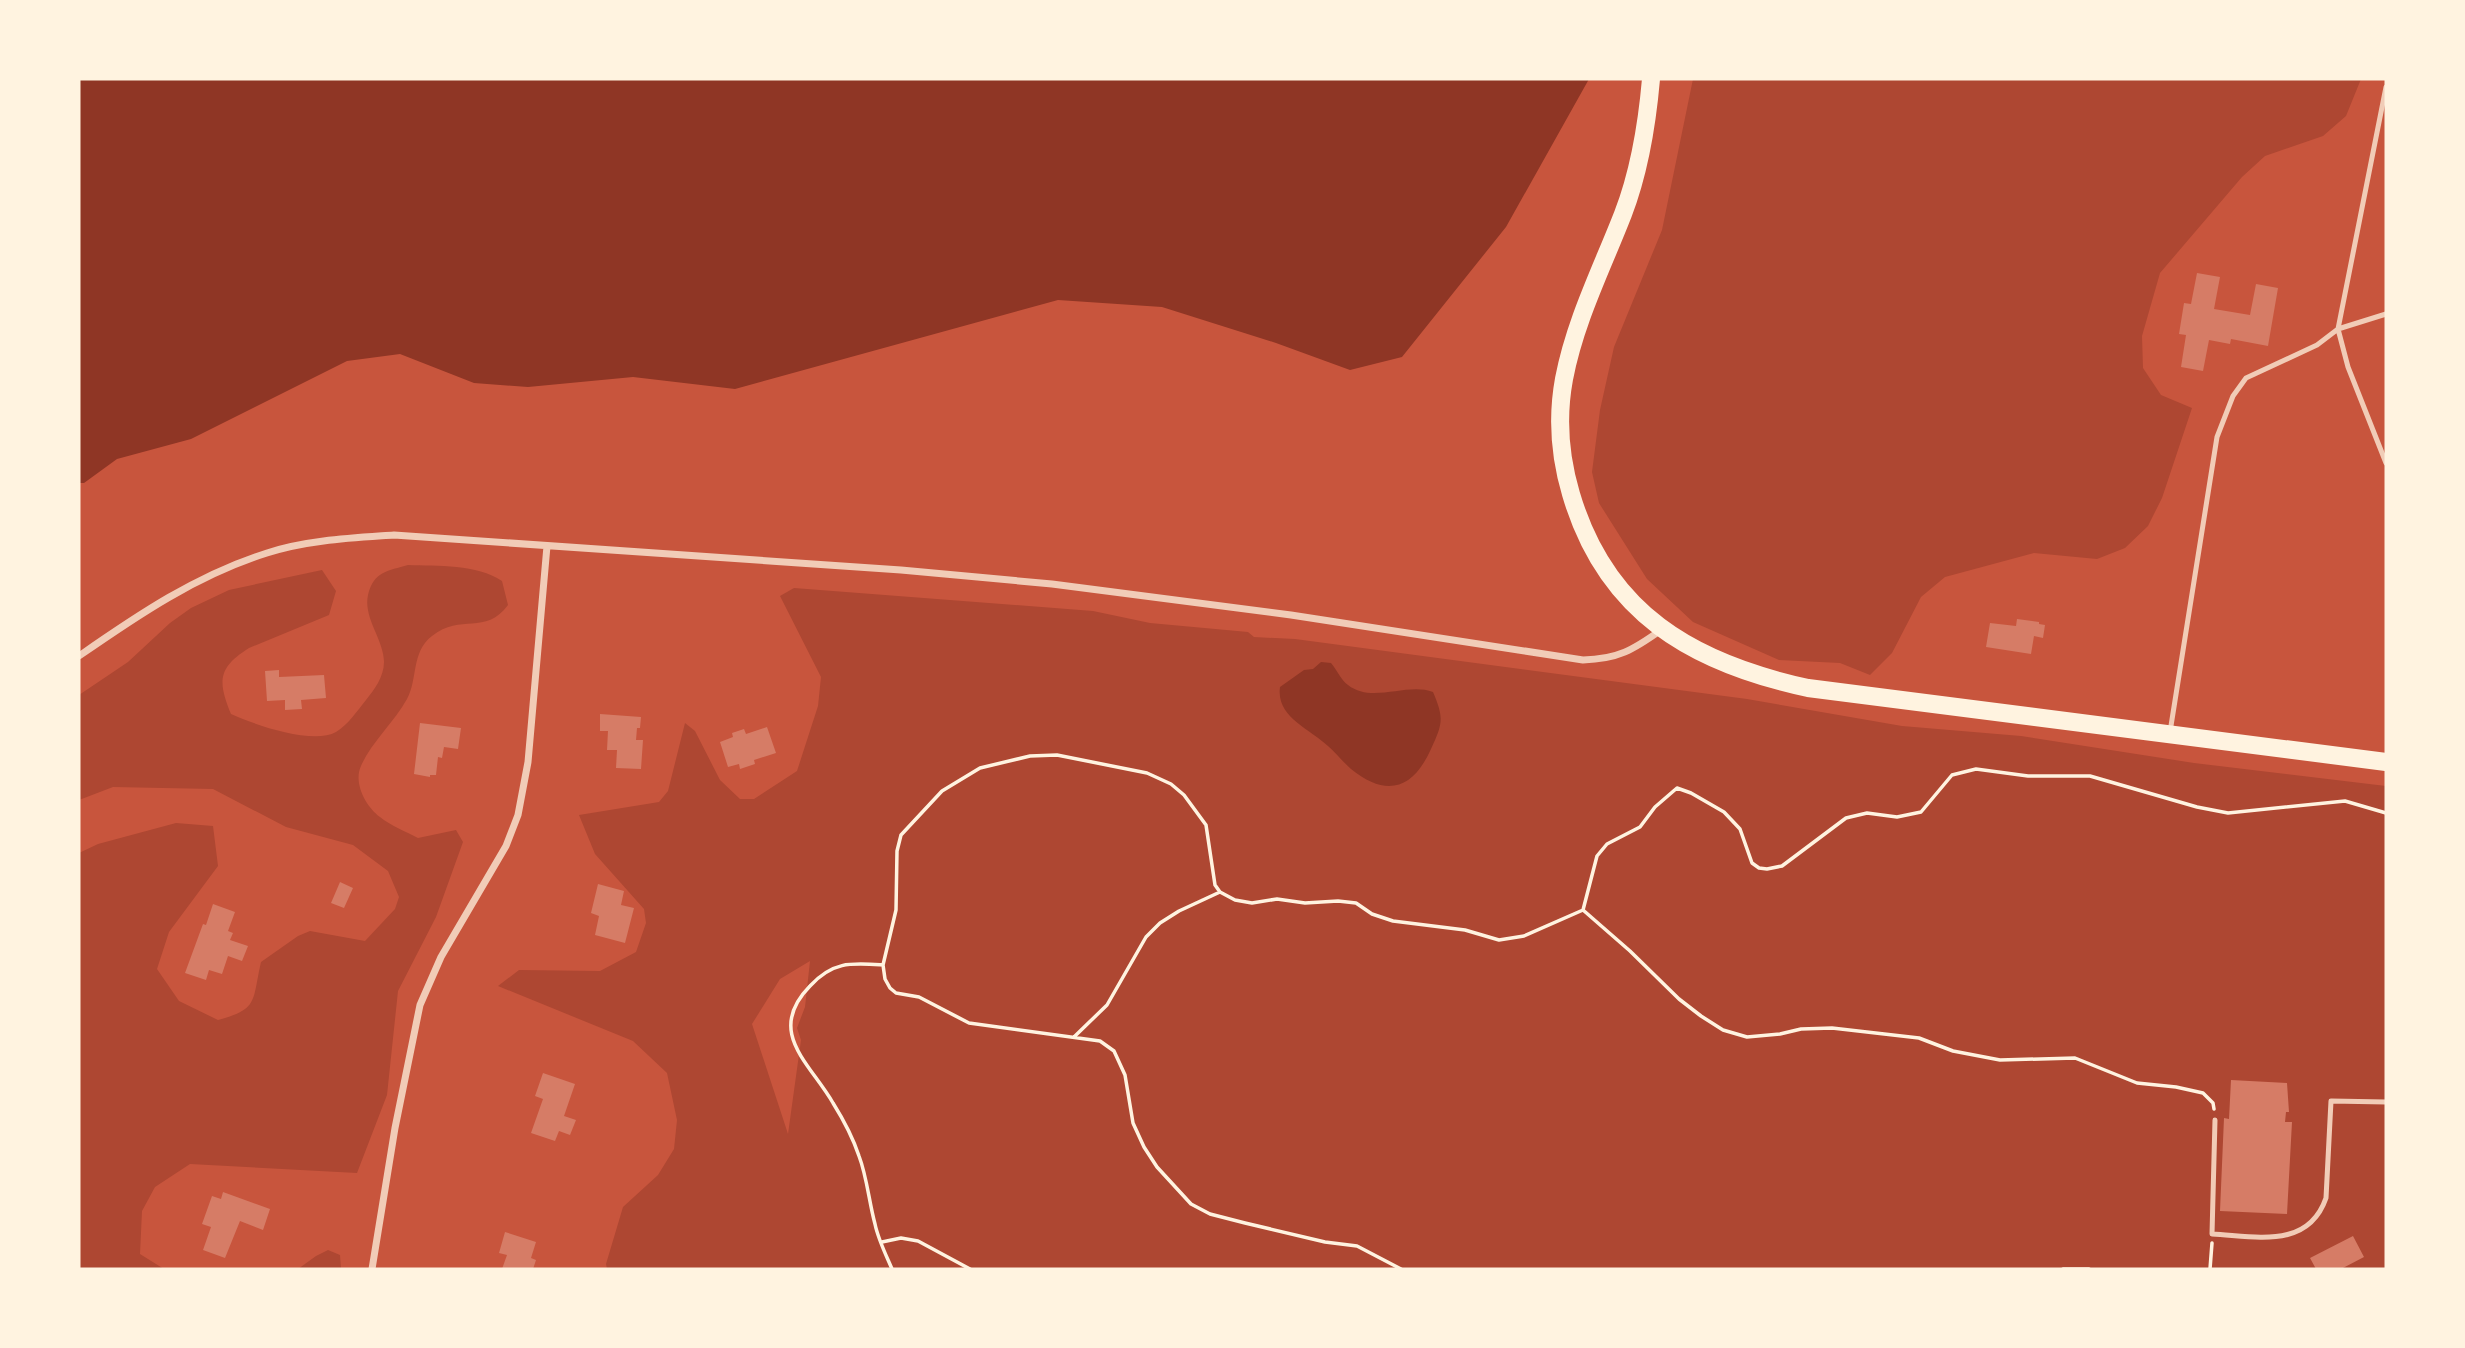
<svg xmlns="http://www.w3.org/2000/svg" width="2465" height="1348" viewBox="0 0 2465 1348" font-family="'DM Sans',sans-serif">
<rect width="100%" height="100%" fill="#c8553d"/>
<path fill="#ae4732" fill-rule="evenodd" d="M1693,79h668l-15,37 -23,20 -58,20 -23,21 -82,96 -18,63 1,32 18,27 31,13 -30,90 -14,28 -23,22 -28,11 -63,-6 -89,24 -24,20 -29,56 -22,22 -30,-12 -61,-3 -86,-38 -46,-43 -48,-76 -7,-31 8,-62 14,-63 48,-117z
M408,565c29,1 69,-1 94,16l6,24c-23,31 -47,8 -76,31 -21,16 -14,43 -25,63 -12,22 -37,45 -46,67 -8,17 5,41 19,51 11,9 25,14 38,21l38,-8 7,12 -27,75 -38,74 -11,104 -30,78 -167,-9 -35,23 -13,24 -2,43 24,15h-85v-416l19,-9 78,-21 37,3 5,40 -49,66 -12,37 22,32 39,19c41,-11 34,-19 43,-58l37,-26 12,-5 55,10 30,-32 4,-12 -11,-26 -35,-26 -67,-18 -73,-38 -100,-2 -34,13v-105l49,-33 42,-39 21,-15 38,-18 93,-20 14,21 -7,24 -80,33c-32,20 -31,34 -18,66 24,11 82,31 105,18 12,-7 21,-21 30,-32 8,-10 18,-23 18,-38 0,-22 -21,-44 -16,-67 6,-24 20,-24 40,-30z
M794,588l299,23 57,12 98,9 6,5 41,2 452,60 155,27 119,10 173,27 192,23v483h-1779l-1,-5 17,-57 35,-32 16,-26 3,-29 -10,-47 -34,-32 -135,-55 21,-16 81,1 36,-19 10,-29 -2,-14 -49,-55 -16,-39 80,-13 9,-11 17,-68 10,8 25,49 20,19h14l43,-28 21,-65 3,-29 -41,-81zM810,961l-5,46 -8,21 4,12 -13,94 -36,-110 28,-45z
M328,1250l12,5 1,14h-43l18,-13z"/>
<path fill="#8f3625" d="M79,79h1510l-83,148 -104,130 -52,13 -74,-27 -114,-36 -104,-7 -323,89 -102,-12 -105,10 -54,-4 -74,-29 -53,7 -156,78 -74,20 -33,24h-5z
M1321,662l10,1c6,7 10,17 17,22 24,19 59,-3 85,7 11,26 10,31 -2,57 -18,40 -44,49 -80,20 -8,-7 -15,-16 -23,-23 -19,-18 -52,-29 -48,-59l24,-17 9,-1z"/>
<path fill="#d67c66" d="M2197,273l23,4 -6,32 36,6 6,-31 22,4 -10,58 -37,-7 -1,5 -21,-4 -6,31 -22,-4 5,-32 -7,-1 5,-31 7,1z
M2017,619l22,3v2l6,1 -2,13 -9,-2 -3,18 -45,-7 4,-24 26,3z
M279,670v7l45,-2 2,23 -25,2 1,9 -17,1v-10l-18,1 -2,-30z
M600,714l41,3 -1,11h-3l-1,12h7l-2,29 -25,-1 1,-18h-10l1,-19h-8z
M420,723l41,5 -3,21 -14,-2 -2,11 -4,-1 -2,18h-6v2l-16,-3z
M767,727l9,26 -22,7 1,4 -15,5 -1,-5 -11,3 -8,-25 13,-5 -1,-4 12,-4 2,5z
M340,882l13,6 -9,20 -13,-5z
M598,884l26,7 -3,14 13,3 -9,35 -30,-8 4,-19 -8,-3z
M213,904l22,8 -7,19 5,2 -3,7 18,6 -6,15 -14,-5 -6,18 -13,-4 -3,10 -21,-7 18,-49 3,1z
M543,1073l32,11 -11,32 12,4 -6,15 -11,-4 -4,10 -24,-8 12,-34 -8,-3z
M2231,1080l56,3 2,29h-3l-1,10h7l-5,92 -67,-3 4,-93 5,1z
M223,1192l47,17 -7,21 -23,-9 -15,37 -22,-8 8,-23 -9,-3 10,-28 9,3z
M505,1232l31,10 -5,16 5,2 -3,9h-31l5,-14 -8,-2z
M2353,1236l11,21 -23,12h-25l-6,-11z"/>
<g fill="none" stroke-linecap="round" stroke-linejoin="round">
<path stroke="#fff3e0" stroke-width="3.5" d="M1583,910l47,41 49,48 22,17 22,14 24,7 33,-3 21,-5 31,-1 87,10 34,13 47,9 75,-2 62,25 39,4 27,6 10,10 1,6
M883,965c-32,-2 -50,-4 -73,21 -45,46 0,77 23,117 10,16 20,35 26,53 8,21 10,46 16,68 3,15 11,31 17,45
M1075,1036l32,-31 39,-68 14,-14 19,-12 41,-19
M882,1242l19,-4 17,3 52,28
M1401,1269l-44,-23 -32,-4 -80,-19 -35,-9 -19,-10 -34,-37 -13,-20 -11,-24 -8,-48 -11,-24 -14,-10 -131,-18 -50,-26 -23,-4 -6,-5 -5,-9 -2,-14 13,-55 1,-59 4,-16 41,-44 38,-23 50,-12 27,-1 90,18 24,11 13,11 22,30 9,60 5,7 15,8 17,3 25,-4 28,4 33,-2 18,2 16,11 21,7 72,9 34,10 25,-4 59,-26 14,-54 10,-12 33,-17 15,-20 22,-19 14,5 33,19 16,17 12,34 7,5 8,1 15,-3 64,-48 21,-5 30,4 24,-5 31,-37 24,-6 52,7h62l107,31 31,6 117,-12 41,12
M2063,1269h26
M2210,1269l2,-26"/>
<path stroke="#f1ccb7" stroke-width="5" d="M2386,87l-48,242 48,-15
M2170,732l47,-295 16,-41 13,-18 71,-33 21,-16 10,38 38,96
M2215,1120l-3,114c43,2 96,16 114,-36l5,-97 55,1"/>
<path stroke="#f1ccb7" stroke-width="7" d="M79,656c59,-41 118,-81 188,-103 40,-13 85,-15 127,-18l507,35 151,14 239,31 292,45c35,-1 50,-10 78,-30
M372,1269l23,-141 25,-123 21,-48 65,-111 12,-31 10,-53 19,-216"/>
<path stroke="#fff3e0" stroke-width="18" d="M1651,79c-4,46 -11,91 -28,135 -21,54 -48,107 -59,165 -7,38 -4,78 7,115 35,119 121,169 237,194l578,74"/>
</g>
<rect width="2465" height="1348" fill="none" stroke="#fff3e0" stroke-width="161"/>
</svg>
